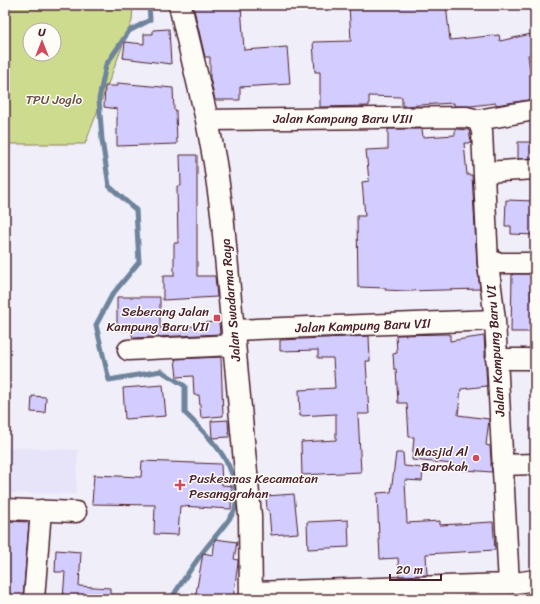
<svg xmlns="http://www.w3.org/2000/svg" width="540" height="604" viewBox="0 0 540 604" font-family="Sriracha,sans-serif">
<rect width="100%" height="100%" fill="#f0eef9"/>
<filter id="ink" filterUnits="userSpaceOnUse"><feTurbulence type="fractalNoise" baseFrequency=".025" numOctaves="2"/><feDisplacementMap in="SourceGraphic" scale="8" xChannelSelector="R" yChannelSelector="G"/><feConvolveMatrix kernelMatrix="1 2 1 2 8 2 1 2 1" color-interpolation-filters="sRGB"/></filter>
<g filter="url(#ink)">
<path fill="#e7e4fa" d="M5,447l73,3 -2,44 -71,-1z"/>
<path fill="#cddb8e" stroke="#8c7d5c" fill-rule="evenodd" d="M5,5h128l-1,16 -47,123h-80zM30,30h24v24h-24z"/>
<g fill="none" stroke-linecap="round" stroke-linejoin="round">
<path stroke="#6e849c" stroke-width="5" d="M149,5l1,15 -21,11 -23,34 -7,34 3,41 7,46 27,24 3,52 -27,33 -16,30 13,55 52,-9 24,15v27c26,25 58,56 50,96 -2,9 -29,37 -35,47 -10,14 -20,29 -29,43"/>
</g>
<path fill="#d3ccfe" stroke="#4a1f2b" d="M193,5h48l3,45 43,-3 3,37 -50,3v13h-25l-5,-22v-21h-5z
M349,5h97l4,35 49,-5 1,6 31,-7 4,19 -7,2 6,44 -38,6v-2l-25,3h-17v-3l-52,3v-9l-33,-1v10l-49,1v-35h-5l-2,-30 38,-1z
M169,29l2,35 -48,-6 2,-16 19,2v-10h9v-4z
M118,83l55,5 1,22h2l1,34 -60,2v-37l-13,-2 1,-21h13z
M388,129h34l1,8 32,-2v-6l14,1 2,13h-7l3,32h5l5,89 3,25 -73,2 -22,-1 1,-2 -28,-1 -1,-71h8l-3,-34 7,-1 -3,-31 22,-1z
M518,142h17v16l-17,1z
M180,155h17v121h18l2,21 -54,3v-24h11v-33h4l-1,-57h4z
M506,200l29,1v34l-24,-1v-8h-6z
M512,274h19v26h3l-1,32h-22z
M117,297h43v31l38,-2v-3l21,-1 1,12 -87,4 -2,-8h-14z
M450,334v7l34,-5 3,50 -26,3 -3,26 31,4 -3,26 4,1 2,26 -39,-3v-5l-41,-4 2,-23h-5l-2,-34h-9l-2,-34h-2l-1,-15 4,-1 -1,-18z
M369,336l1,25h-4l3,53h-11l3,58 -59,3 -1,-33 35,-2v-26l-36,2 -1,-26 36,-2 -2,-30h-15v-8l-38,1v-11z
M221,357l2,59 -22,2 -2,-23h-5l-1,-19 -16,1 -2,-18z
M163,385l3,31 -41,3 -2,-31z
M32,396l14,1 -1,16 -14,-1z
M228,420l1,17 -17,1 -1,-17z
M396,453h7l1,13 19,2 -1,13 -17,-1 2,43 33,-2v4l53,-3 2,28 -69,4 1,21 -28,1 -1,-18 -18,1 -3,-66 14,-1z
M142,461l79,3 1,21 10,1 -1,23 -51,-3 -2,29 -24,-1 1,-29 -63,-1 2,-29 47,2z
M294,494l4,39 -27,2 -2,-25h-2l-1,-14z
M348,520l1,27 -41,2 -1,-27z
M5,521l24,1 -6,77h-18z
M215,539l22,3 -3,17 4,1v3l-5,36h-38l8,-46 10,2z
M56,550l25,2 -2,34 31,2v11h-47l2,-27h-10z"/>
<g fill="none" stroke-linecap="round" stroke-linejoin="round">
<g stroke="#4a1f2b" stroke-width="23">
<path id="minor" d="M207,120l259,-3 12,3
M478,120l4,11 6,132 7,57 14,264
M478,120l57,-10
M484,172l51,-3
M488,263h47
M232,330l263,-10
M128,350l106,-5
M496,359h39
M502,465l33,-1
M5,509l71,3
M252,592l257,-8 26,-4
M34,599l7,-89"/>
</g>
<g stroke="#4a1f2b" stroke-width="25">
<path id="secondary" d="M180,5l27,115 8,43 7,50 28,303 1,83"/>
</g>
<use href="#minor" stroke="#fdfcf7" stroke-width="20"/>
<use href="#secondary" stroke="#fdfcf7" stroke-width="22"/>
</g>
</g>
<g fill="#d1495b" stroke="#fdfcf7" stroke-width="1.5">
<rect x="213" y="314" width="8" height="8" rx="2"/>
<circle cx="476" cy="458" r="4"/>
<path d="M178 479h4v4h4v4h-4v4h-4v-4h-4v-4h4z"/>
</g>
<g text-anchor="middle" stroke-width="3" stroke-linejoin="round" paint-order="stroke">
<g font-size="13" fill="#6b4e44" stroke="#fdfcf7">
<text x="54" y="104">TPU Joglo</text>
</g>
<g font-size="13" fill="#4a1f2b" stroke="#fdfcf7">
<text x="343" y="123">Jalan Kampung Baru VIII</text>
<text transform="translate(230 300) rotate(-95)" y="5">Jalan Swadarma Raya</text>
<text transform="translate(363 325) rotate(-2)" y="5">Jalan Kampung Baru VII</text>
<text transform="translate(495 351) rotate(-94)" y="5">Jalan Kampung Baru VI</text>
</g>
<g font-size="13" fill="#4a1f2b" stroke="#fdfcf7" text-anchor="end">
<text x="209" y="316">Seberang Jalan<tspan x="209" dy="15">Kampung Baru VII</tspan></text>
<text x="468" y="456">Masjid Al<tspan x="468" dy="15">Barokah</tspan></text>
<text x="189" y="483" text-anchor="start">Puskesmas Kecamatan<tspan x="189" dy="15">Pesanggrahan</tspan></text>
</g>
</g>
<rect width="540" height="604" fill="none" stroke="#fdfcf7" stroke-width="20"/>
<rect x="10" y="10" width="520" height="584" fill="none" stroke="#4a1f2b" stroke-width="1.5" filter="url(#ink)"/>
<g transform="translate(42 42)"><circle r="19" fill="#fdfcf7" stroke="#b5a4a5"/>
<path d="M0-3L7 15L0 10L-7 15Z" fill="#d1495b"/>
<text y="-6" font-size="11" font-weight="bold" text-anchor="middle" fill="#4a1f2b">U</text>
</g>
<path d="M390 574v6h51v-6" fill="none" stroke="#4a1f2b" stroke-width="2"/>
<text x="396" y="574" font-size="12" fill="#4a1f2b" stroke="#fdfcf7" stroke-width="3" paint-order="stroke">20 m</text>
</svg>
